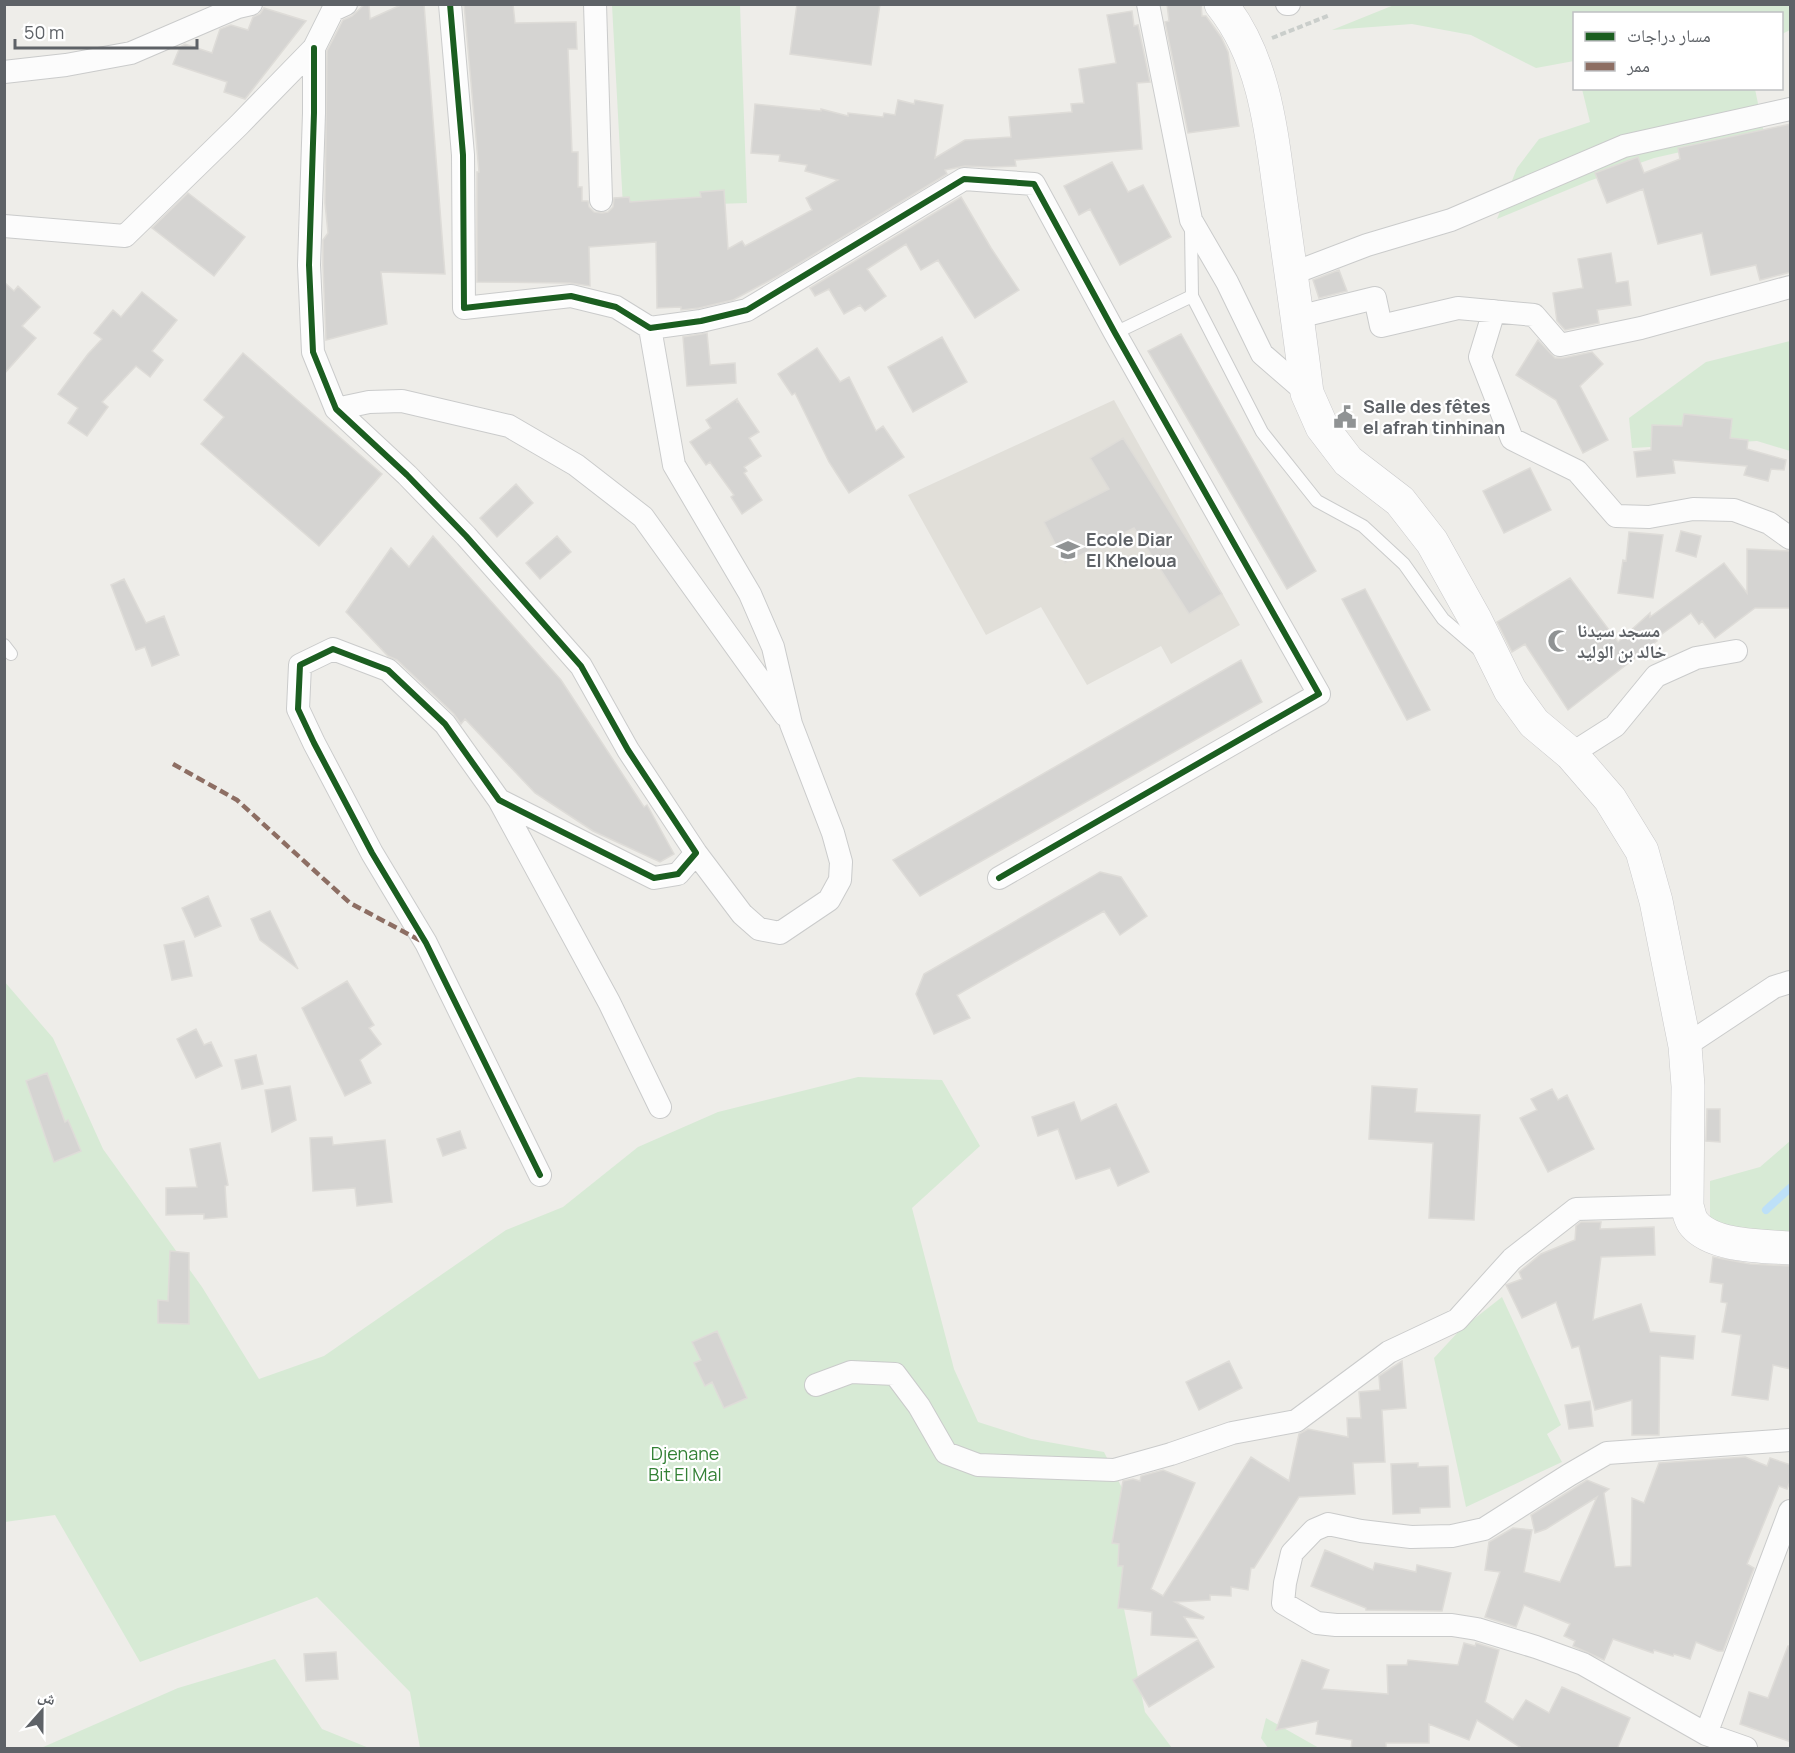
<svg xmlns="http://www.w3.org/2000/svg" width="1795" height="1753" viewBox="0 0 1795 1753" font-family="Manrope,'Noto Naskh Arabic',sans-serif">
<rect width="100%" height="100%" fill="#eeede9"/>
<path fill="#e1dfd9" d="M1114,400l126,225 -69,39 -10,-18 -74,39 -46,-78 -55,28 -78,-140z"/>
<path fill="#d7ead5" d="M612,5h128l7,198 -124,4z
M1394,5h396v25l-8,4v-20h-208v47l-38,7 -65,-33 -59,-11 -80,6z
M1582,89h173l9,44 -110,25 -65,23 -92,38 20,-51 22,-29 51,-17z
M1790,341v110l-33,-10 -125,7 -3,-30 77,-56z
M4,981l49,57 50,111 99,138 57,92 65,-23 182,-126 57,-23 75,-60 80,-35 140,-35 84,3 38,66 -68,62 42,161 24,53 53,17 73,13 23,46 -5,101 23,113 27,36h-752l-10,-56 -93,-95 -177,65 -85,-147 -50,7z
M1790,1141v103l-80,-23v-40l50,-14z
M1502,1297l59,128 -14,9 15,28 -96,45 -32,-149 26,-28z
M275,1659l47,70 47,19h-328l137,-60z
M1266,1718l53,30h-51l-7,-10z"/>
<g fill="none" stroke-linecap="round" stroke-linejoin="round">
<path stroke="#bde0f8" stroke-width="8" d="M1766,1210l24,-22"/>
</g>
<path fill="#d5d4d2" stroke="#dedcd8" stroke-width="1.5" d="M365,4h4l1,15 33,-15h21l21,270 -64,-2 6,52 -61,16 -3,-75v-25l5,-7 -3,-30 2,-152 16,-31 9,-4z
M464,4h49l2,19 61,-1 1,27h-9l4,103h6v35h4v14h6l1,6 5,5 8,1 6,-1 5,-5 1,-9 15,-1 1,5 71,-5 -1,-5 24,-2 4,59 14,-8 3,5 67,-36 -6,-12 32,-18 -33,-9 2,-6 -28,-4 1,-6 -29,-2 4,-49 66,7v-2l27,7v-3l35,4 1,-4 11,2 3,-15 16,4 1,-4 28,5 -8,53 30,-18 46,-3 -2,-20 63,-5 -1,-8 13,-1 -5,-34 37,-6 -9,-48 25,-4 2,15 4,-1 12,57 -13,1 5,66 -127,11 1,6 -24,1 -27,-1 -20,4 2,4 -169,102 -45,24 -34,8 -18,2v-3l-24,1 -1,-66 -67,5 1,39 -20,-3 -93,-1v-110h2z
M797,4h83l-9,61 -81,-11z
M1167,4h34l1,12h4l15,21 7,15 11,74 -51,7 -23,-111 4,-1z
M264,8l42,13 -61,78 -21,-7 3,-10 -54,-18 7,-17 5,-3 27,9 8,-24 11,-4 17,5 5,-13 7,-3z
M1791,124v148l-31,8 -4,-15 -45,10 -9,-42 -44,11 -15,-55 -36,14 -12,-30 43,-16 6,16 36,-14 -2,-11z
M1112,162l16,30 15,-7 28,52 -51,28 -30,-56 -11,6 -15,-29z
M188,193l57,44 -31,39 -62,-48z
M961,197l30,51 28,42 -44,28 -37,-58 -17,10 -15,-26 -39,25 19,27 -21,15 -5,-6 -16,9 -15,-25 -14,7 -5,-8z
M1611,253l5,30 12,-2 3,24 -34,5 2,13 -34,7 -8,-9 -4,-28 30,-5 -5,-29z
M1339,270l8,21 -28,7 -6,-18z
M4,282l10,9 4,-5 22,21 -18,19 14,12 -32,36z
M142,292l35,28 -25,31 11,9 -13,17 -14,-11 -34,36 6,5 -21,29 -19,-13 10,-15 -20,-14 30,-40 14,-15 -8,-6 19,-23 8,7z
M707,333l3,32 25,-2 1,20 -49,3 -4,-49z
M1181,334l135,237 -29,18 -139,-238z
M942,337l25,45 -54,30 -25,-45z
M1538,340l17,18h8l29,-6 11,12 -23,22 28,54 -25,13 -27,-53 -40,-25z
M817,348l23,34 9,-5 27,54 7,-5 21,31 -55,36 -20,-31 -34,-69 -3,2 -14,-21z
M243,353l139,121 -63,72 -118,-102 23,-27 -20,-17z
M737,399v3l1,-1 21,31 -10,6 12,18 -17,11 3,4 -3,2 18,27 -20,14 -11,-17 3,-2 -24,-33 -4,3 -16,-23 21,-14 -5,-8z
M1684,414l48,5 -2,19 18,2 -1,9 39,11 -2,10 -13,-1 -3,12 -24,-6 3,-9 -74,-6 2,13 -38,4 -3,-25 17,-2 1,-25 30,1z
M1123,438l99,156 -33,20 -55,-86 -69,35 -21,-41 65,-33 -19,-31z
M1530,468l21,42 -47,23 -21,-42z
M516,484l17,19 -36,34 -17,-19z
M1681,531l20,5 -5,21 -20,-6z
M1629,532l34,3 -10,63 -35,-5 5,-33 3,1z
M433,536l128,144 83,127 3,-2 27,49 -14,8 -67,-31 -58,-38 -70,-74 -4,5 -7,-10 -57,-54 -9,-4 -42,-44 45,-64 18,19z
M557,536l14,16 -31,27 -14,-16z
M1747,549l44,2v57h-36l-40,30 -13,-17 -3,3 -8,-11 -36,26 2,2 -89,69 -43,-66 -13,8 -15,-30 73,-44 48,64 32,-29v4l74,-54 23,30z
M124,579l22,44 18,-7 15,39 -27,11 -7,-19 -9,3 -25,-65z
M1365,589l65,121 -23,10 -65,-121z
M1241,660l21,42 -342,194 -27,-36z
M1100,872l21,5 26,39 -27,19 -16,-24 -147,84 13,23 -36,16 -18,-40 8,-20z
M208,896l13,30 -26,11 -13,-29z
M270,911l28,58 -38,-29 -9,-21z
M184,941l8,35 -20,4 -8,-35z
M347,981l27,44 -5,3 12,16 -21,16 11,23 -26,13 -43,-88z
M196,1029l8,16 7,-3 11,24 -26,12 -19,-39z
M256,1055l7,29 -21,5 -7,-29z
M47,1073l18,49 3,-2 13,31 -27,11 -28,-81z
M290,1086l6,34 -24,12 -7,-42z
M1372,1086l45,3 -2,23 65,3 -6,105 -45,-2 4,-75 -64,-4z
M1552,1089l6,11 9,-5 27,54 -46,23 -28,-54 17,-8 -6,-11z
M1074,1102l7,19 35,-17 33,68 -31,14 -8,-18 -34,11 -18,-50 -20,7 -6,-19z
M1707,1109h13v33l-14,-1z
M460,1131l6,17 -23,8 -6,-17z
M332,1137l1,8 52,-5 7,62 -35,4 -2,-18 -42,3 -3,-53z
M220,1143l8,42 -3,1 2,31 -23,2v-5l-38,1v-27l31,-1 -7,-38z
M1581,1222h20l-1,7 54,-2 1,28 -54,2 -8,63 48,-16 9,28 45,4 -2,23 -33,-3 -1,79h-27v-35l-37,10 -16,-64 -7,2 -16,-46 -34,16 -16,-33 16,-6 -3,-7 22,-18 34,-14 1,-14z
M170,1251l19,2v71l-31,-1v-23l10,1z
M1713,1257l37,7 41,2v103l-18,-4 -5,35 -36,-5 9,-60 -19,-3 5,-29 -6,-1 2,-18 -13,-2z
M717,1331l30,67 -23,10 -12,-26 -7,4 -11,-23 7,-3 -9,-18z
M1229,1361l13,27 -43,22 -13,-28z
M1402,1361l4,47 -24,2 3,52 -32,1 2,31 -56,3 -45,71h-3l-3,22 -17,-3v9l-21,-1v5l-35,2 29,15 -1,2 -19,-2 13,21 -46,-3 1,-23 -34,-4 5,-42h-5l1,-22 -7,-1 11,-62 10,-2 7,2 1,-5 22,-6 32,13 -44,106 12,7 88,-139 38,24 10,-47 9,-5 40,8 -1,-19h14l-2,-26 21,-2 -1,-14z
M1590,1401l3,25 -24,3 -4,-24z
M1745,1457l22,9 3,-8 21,7v14l-4,10 -8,-3 -32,78 7,4 -31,83h-5l-22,-9 -6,17 -16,-5 -1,2 -19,-6 -1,3 -40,-14 -9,21 -31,-14 2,-5 -11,-5 6,-12 -46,-19 -8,22 -31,-10 15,-45 -15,-2 4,-28 24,-14 19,2 -8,42 36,10 37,-85 -51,32 -11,4 -4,-18 45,-28 11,-7 22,9 -5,4 11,74 16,-1 1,-68 12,5 15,-40z
M1418,1463v4l30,-1 2,41 -30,1v5l-27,1 -2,-50z
M1325,1550l48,20 2,-7 41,9 1,-7 34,8 -9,38 -76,-1v-2l-55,-22z
M1198,1640l16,27 -65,40 -16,-27z
M1464,1643l11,3 1,-3 23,7 -14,52 28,18 13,-20 23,13 13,-26 68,31 -13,31h-94l-46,-29 -8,20 -40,-16v19h-43v6h-35l1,-9 -36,-6 2,-13 -42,9 26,-70 27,10 -7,19 66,5 -1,-29h20l1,-5 50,5z
M1788,1646h3v96l-51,-18 9,-32 19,6z
M336,1652l2,27 -32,2 -2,-27z"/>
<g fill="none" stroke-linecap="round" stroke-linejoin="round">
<g stroke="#cacbcb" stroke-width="14">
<path id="lane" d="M1191,228l1,68 70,136 55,69 46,25 41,38 39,55 35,30
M1115,333l77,-37
M4,645l7,9"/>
</g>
<g stroke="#cacbcb" stroke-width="24">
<path id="street" d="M450,4l13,151 1,153 107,-12 45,11 34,21 51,-7 46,-11 217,-131 70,5 81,149 204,361 -320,184
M595,4l6,196
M1148,4l43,216 36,62 35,72 45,39
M1287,4h2
M314,48v65l-5,152 4,87 23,57 71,66 59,61 115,130 47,84 68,103 -18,21 -24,4 -155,-78 -54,-76 -57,-54 -55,-21 -33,16 -2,44 16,34 58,110 54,90 114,232
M4,72l62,-7 65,-12 107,-46 13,-3
M4,226l121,10 114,-111 75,-77 19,-38 13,-6
M1291,274l76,-29 84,-25 173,-74 166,-37
M1494,311l-14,46 32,82 65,32 39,45 33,1 44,-8 41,1 35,13 21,15
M1298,317l77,-19 6,28 77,-18 76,7 26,30 81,-17 149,-41
M650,328l24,137 76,129 23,53 18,77 42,109 8,29 -1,18 -11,20 -49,33 -21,-4 -17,-15 -46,-61
M336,409l33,-7 33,-1 107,25 67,39 67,52 142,198
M1571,754l44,-28 41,-50 40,-18 40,-7
M499,800l110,202 51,105
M1685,1046l89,-59 16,-5
M816,1385l35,-13 44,2 24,32 27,47 32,12 136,5 57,-16 61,-21 64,-12 93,-69 68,-32 55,-61 64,-50 111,-3
M1706,1734l84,-223
M1746,1748l-40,-14 -123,-70 -47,-17 -59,-18 -25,-4h-116l-19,-2 -34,-20 2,-20 7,-30 22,-23 14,-6 33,7 50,6 41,-1 32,-7 85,-54 38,-22 183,-13"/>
</g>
<g stroke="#c9c9ca" stroke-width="34">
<path id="secondary" d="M1221,4c48,60 51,140 62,212 8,59 17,118 24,177l15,34 26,34 52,40 32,41 43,77 35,71 24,33 37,31 39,45 32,52 14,50 29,145 3,40 -1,120c2,6 3,14 7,18 19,23 69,22 96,24"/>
</g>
<path stroke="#cacecb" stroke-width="4" stroke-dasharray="6 3" stroke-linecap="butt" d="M1272,38l58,-23"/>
<use href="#lane" stroke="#fcfcfc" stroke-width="12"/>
<use href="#street" stroke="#fcfcfc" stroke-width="22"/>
<use href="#secondary" stroke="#fcfcfc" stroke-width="33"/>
<path stroke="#8d6e63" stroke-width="4.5" stroke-dasharray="9 4.5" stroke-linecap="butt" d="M173,764l64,36 113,103 73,39"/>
<g stroke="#fff" stroke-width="10">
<path id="cycleway" d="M450,4l13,151 1,153 107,-12 45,11 34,21 51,-7 46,-11 217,-131 70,5 81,149 204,361 -320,184
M314,48v65l-5,152 4,87 23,57 71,66 59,61 115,130 47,84 68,103 -18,21 -24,4 -155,-78 -54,-76 -57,-54 -55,-21 -33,16 -2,44 16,34 58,110 54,90 114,232"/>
</g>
<use href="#cycleway" stroke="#1b5e20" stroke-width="6"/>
</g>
<defs>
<g id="civic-bare" transform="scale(1.8)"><path d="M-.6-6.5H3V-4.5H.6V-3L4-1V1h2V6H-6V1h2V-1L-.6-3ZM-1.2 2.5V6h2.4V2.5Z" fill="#909394" stroke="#fff" stroke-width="2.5" paint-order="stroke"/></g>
<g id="school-bare" transform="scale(1.8)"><path d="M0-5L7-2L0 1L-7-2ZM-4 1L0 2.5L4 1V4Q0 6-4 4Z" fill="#909394" stroke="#fff" stroke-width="2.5" paint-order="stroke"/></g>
<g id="mosque-bare" transform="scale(1.8)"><path d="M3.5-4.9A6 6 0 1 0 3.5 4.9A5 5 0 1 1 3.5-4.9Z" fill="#909394" stroke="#fff" stroke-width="2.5" paint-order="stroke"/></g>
</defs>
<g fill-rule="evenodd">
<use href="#civic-bare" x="1345" y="417"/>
<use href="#school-bare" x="1068" y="550"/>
<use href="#mosque-bare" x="1559" y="641"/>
</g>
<g text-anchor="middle" stroke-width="4.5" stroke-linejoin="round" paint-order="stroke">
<g font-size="18" font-weight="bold" fill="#5e6267" stroke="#fff" text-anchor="start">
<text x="1363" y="413">Salle des fêtes<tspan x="1363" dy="21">el afrah tinhinan</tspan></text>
<text x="1086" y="546">Ecole Diar<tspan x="1086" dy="21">El Kheloua</tspan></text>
<text x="1577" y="637">مسجد سيدنا<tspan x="1577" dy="21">خالد بن الوليد</tspan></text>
</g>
<g font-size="18" fill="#338135" stroke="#fff">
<text x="685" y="1460">Djenane<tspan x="685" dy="21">Bit El Mal</tspan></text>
</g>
</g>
<rect width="1795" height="1753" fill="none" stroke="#5e6267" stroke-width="12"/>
<rect x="1573" y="12" width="210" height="78" fill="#ffffff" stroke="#bfc0c2" stroke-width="1.5"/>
<rect x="1585" y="32" width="30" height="9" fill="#1b5e20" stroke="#bfc0c2" stroke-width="1.5"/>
<text x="1627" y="42" font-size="18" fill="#5e6267">مسار دراجات</text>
<rect x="1585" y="62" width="30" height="9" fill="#8d6e63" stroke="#bfc0c2" stroke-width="1.5"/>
<text x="1627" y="72" font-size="18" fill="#5e6267">ممر</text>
<g transform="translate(42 1711) rotate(21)" stroke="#ffffff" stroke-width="4.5" paint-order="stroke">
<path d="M0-4.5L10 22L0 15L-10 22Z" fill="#5e6267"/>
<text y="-9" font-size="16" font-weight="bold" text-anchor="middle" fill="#5e6267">ش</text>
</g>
<path d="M15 39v9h182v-9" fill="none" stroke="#5e6267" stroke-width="3"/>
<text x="24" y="39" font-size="18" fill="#5e6267" stroke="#ffffff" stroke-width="4.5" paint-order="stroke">50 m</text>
</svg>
